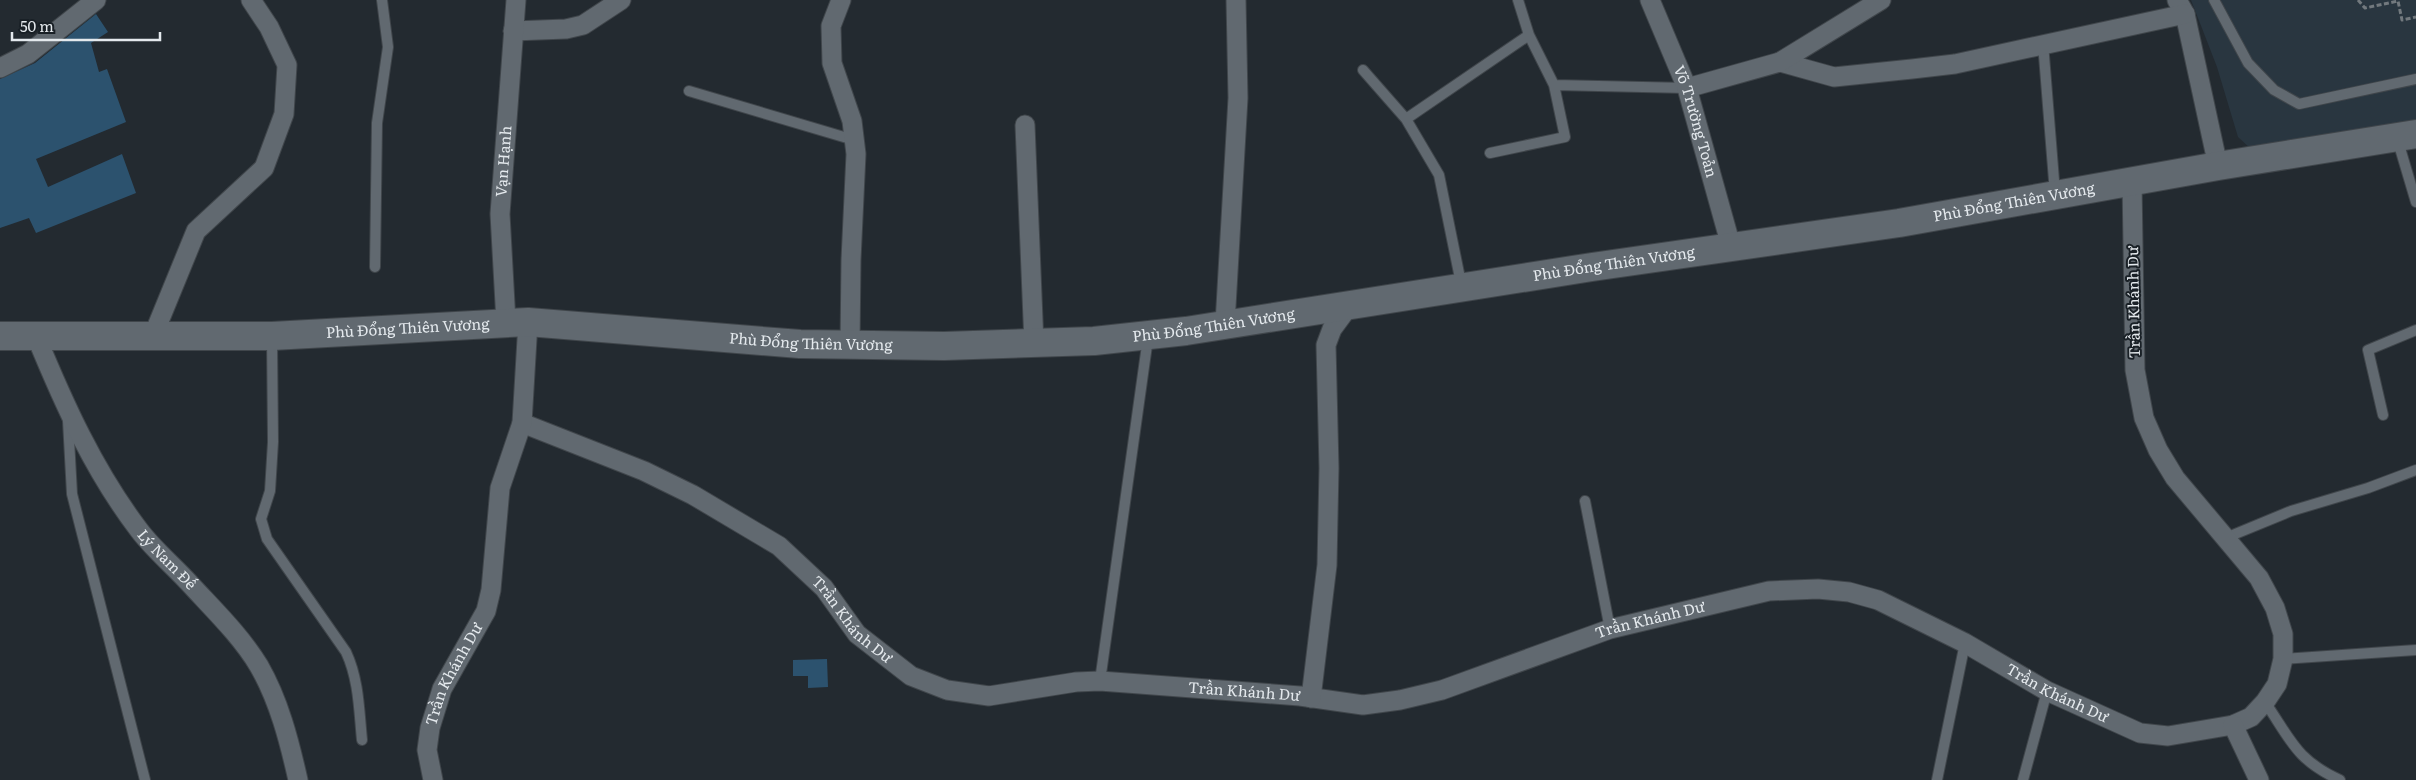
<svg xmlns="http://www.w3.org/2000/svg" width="2416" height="780" viewBox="0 0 2416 780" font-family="Literata,serif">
<rect width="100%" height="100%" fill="#232a30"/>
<path fill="#293640" d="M2191,0h225v121l-165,28 -13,-12 -21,-70z"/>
<path fill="#2c526e" d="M96,14l12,18 -17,11 8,29 8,-3 19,53 -90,37 12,28 74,-33 14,39 -100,40 -7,-15 -29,10v-149l35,-16z
M827,659l1,28 -20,1v-12h-15v-16z"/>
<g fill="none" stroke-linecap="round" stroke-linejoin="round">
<g stroke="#40464b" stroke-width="12">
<path id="lane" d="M1518,0l11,35 25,50 133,3
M2214,0l34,63 26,27 25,14 117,-25
M2043,43l12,150
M1363,70l43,49 33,56 23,113
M689,91l165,49
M1406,119l123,-84
M2397,138l19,64
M1490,153l75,-16 -11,-52
M375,267l2,-144 11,-76 -6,-47
M272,338l1,104 -3,49 -9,28 6,20 79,113c13,28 13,58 16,88
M2383,415l-15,-65 48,-20
M68,421l4,73 73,286
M1585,501l25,128
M2223,539l68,-28 77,-23 48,-18
M2283,659l133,-9
M1100,681l48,-343
M2265,702c26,38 31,58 75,78
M1937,780l28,-137
M2023,780l24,-89"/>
</g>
<g stroke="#40464b" stroke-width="21">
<g id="street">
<path d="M841,0l-10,26 1,37 20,58 4,33 -5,106 -1,85"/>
<path id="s1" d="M1650,0l37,88 44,158"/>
<path d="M2177,0l8,14 33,152"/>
<path d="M513,31l53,-2 17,-4 38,-25"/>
<path d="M1780,62l54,15 78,-8 43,-5 230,-50"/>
<path d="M0,68l28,-14 68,-54"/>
<path d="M1687,88l93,-26 101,-62"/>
<path d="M1025,125l9,219"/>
<path id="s2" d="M506,322l-6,-108 16,-214"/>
<path d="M1225,324l13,-226 -2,-98"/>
<path id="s3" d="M36,336c28,68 58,135 103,194 15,20 35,36 52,55 23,25 50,51 68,81 20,35 30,74 39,114"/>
<path d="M153,336l43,-105 68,-63 20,-54 3,-49 -18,-38 -18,-27"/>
<path id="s4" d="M522,423l122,48 49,24 86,51 45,42 33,46 54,42 36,14 42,6 87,-14 24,-1 200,15 63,9 37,-5 42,-10 168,-61 159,-38 49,-2 31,3 29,8 87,43 82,48 93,42 28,3 65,-11 18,-8 14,-15 12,-18 6,-25v-25l-8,-26 -16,-30 -84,-100 -17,-28 -14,-32 -9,-48 -3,-188"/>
<path d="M1311,698l16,-133 2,-97 -3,-123 6,-16 17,-23"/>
<path d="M2233,725l26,55"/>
<path id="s5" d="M433,780l-6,-30 3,-22 12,-39 44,-78 5,-21 9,-102 22,-65 6,-101"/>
</g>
</g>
<g stroke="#40464b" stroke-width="30">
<g id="secondary">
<path id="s6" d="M0,336h272l256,-14 272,22 144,2 150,-5 92,-10 406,-64 307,-44 319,-57 198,-32"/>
</g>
</g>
<path stroke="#72797e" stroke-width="3" stroke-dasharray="5 2.5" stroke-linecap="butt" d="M2358,0l7,8 33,-7 4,19 14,-3"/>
<use href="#lane" stroke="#616970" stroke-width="10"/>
<use href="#street" stroke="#616970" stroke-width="19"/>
<use href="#secondary" stroke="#616970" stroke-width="28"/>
</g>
<g text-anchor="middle" stroke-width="4" stroke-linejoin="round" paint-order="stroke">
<g font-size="15" fill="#e4e9ed" stroke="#192026">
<text dy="5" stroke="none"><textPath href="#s1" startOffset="130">Võ Trường Toản</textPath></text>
<text dy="5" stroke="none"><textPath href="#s2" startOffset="161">Vạn Hạnh</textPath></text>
<text dy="5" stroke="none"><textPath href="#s6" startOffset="2026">Phù Đổng Thiên Vương</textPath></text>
<text dy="5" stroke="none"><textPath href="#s6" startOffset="1621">Phù Đổng Thiên Vương</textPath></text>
<text transform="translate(2134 302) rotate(-91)" y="5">Trần Khánh Dư</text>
<text dy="5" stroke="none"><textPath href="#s6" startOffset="1216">Phù Đổng Thiên Vương</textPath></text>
<text dy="5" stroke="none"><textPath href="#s6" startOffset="408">Phù Đổng Thiên Vương</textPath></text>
<text dy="5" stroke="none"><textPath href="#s6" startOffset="812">Phù Đổng Thiên Vương</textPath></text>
<text dy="5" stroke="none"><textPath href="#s3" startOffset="261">Lý Nam Đế</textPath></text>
<text dy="5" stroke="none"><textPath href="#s4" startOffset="390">Trần Khánh Dư</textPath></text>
<text dy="5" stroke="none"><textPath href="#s4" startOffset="1230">Trần Khánh Dư</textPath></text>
<text dy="5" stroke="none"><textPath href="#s5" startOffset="112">Trần Khánh Dư</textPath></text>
<text dy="5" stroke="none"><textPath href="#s4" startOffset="810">Trần Khánh Dư</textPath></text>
<text dy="5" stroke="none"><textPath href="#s4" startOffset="1665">Trần Khánh Dư</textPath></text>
</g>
</g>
<path d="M12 32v8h148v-8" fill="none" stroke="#e4e9ed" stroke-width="2.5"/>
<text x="20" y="32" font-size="15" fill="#e4e9ed" stroke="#192026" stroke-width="4" paint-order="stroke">50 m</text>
</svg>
